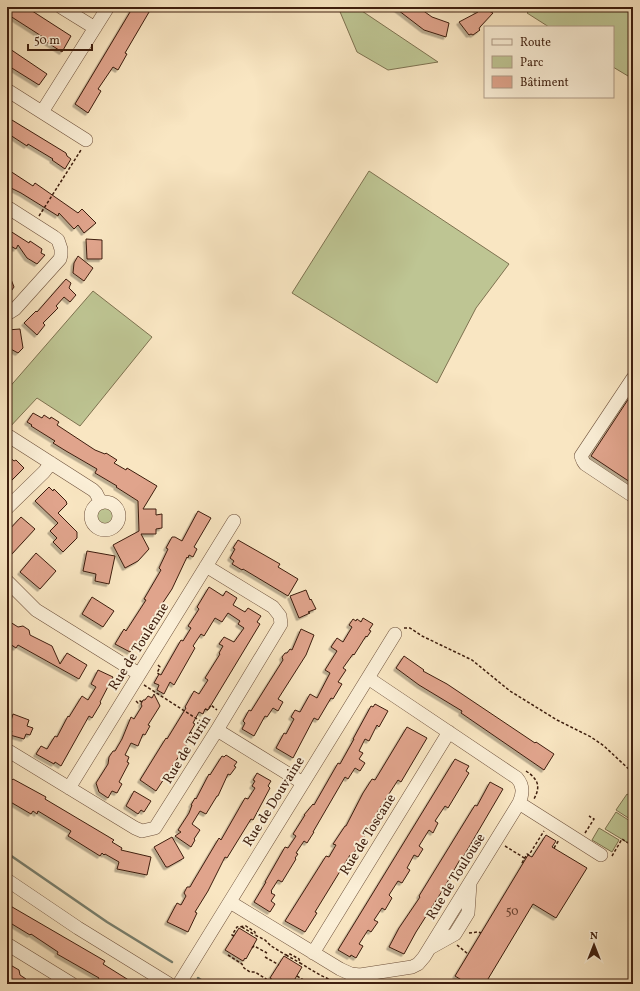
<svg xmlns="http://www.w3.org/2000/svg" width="640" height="991" viewBox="0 0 640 991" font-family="Vollkorn,serif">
<defs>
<filter id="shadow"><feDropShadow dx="-2.5" dy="2.5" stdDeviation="0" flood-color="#0004"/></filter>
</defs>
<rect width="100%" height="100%" fill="#f9e6c2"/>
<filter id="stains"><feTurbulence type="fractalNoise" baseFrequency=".005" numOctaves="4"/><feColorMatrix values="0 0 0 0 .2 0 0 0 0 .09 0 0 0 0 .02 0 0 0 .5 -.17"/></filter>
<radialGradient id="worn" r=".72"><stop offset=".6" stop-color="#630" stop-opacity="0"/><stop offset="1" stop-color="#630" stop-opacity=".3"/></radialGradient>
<path fill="#bec593" stroke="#7e7250" d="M338,7h18l82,55 -50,8 -31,-18z
M533,7h100v72l-20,-12v-40h-64l-22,-14z
M369,171l140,93 -33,44 -39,75 -145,-90z
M93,291l59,46 -72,89 -43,-28 -29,31 -1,-1v-38z
M95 516a10 10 0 1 1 20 0a10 10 0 1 1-20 0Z
M627,794l6,4v23l-17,-11z
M616,812l17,11v23l-28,-17z
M599,828l20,12 -7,12 -20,-12z"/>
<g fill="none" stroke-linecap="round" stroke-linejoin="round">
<path stroke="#787f6e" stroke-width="2.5" d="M7,853l100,69 65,40
M198,978l9,6"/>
</g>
<path fill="#e0a48c" stroke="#3e1e0e" filter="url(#shadow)" d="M12,7h14l45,29 -9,16 -17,-11 1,-2 -39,-25z
M133,7h19l-27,46 2,1 -9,16 -5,-3 -15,22 3,2 -13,22 -13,-9z
M394,7h24l14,10 17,6 -3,14 -22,-7z
M473,7h20l-4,4 4,2 -13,14 -1,2 1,1 -7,5 -2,-1 -2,1 -10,-13 19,-10z
M10,49l37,25 -8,11 -32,-20v-11z
M7,117l59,36 1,3 4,3 -6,10 -13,-9 1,-1 -25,-15 -1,2 -20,-13z
M7,169l26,17 2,-3 43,30 4,-4 14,14 -12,10 -6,-8 -4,4 -15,-16 -1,3 -37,-23 -14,-7z
M7,229l22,14 1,-2 12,8 -1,4 4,2 -8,9 -10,-6 -9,-13 -2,4 -9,-5z
M86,239l16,1v19h-15z
M78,256l15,12 -9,13 -11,-8 1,-10z
M7,269l7,18 -7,10z
M66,279l5,4 -2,5 7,7 -6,7 -6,-5 -8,9 2,2 -15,15 2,2 -8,10 -13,-12 12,-12 1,1z
M20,329l3,19 -5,5 -11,-6v-17z
M633,392v92l-42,-28z
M33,413l9,5 2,-3 6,4 1,-2 8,5 -2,3 38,25 10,4 1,-1 11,7 -3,3 12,7 1,-2 30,18 -14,23h13v6l6,-1v14l-6,1v5h-15l8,15 -11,12 -13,7 -12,-23 26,-14 -1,-30 -22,-14 1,-1 -22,-13 2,-4 -31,-18 -13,-8 2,-2 -24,-15 1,-1 -5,-3z
M7,455l7,6 2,-1 8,8 -17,17z
M49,487l4,4 1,-2 12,12 1,3 -9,9 19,19v6l-14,14 -10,-10 4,-4 -7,-7 8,-8 -23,-22z
M198,511l13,7 -17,29 3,2 -4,8 -4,-2 -1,3 -1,-1 -15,32 -30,45 -5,10 -2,-1 -5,9 -15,-8 9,-15 2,2 20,-31 -2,-1 17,-29 -2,-2 9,-19 -2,-1 6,-11h3l7,4z
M21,517l14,12 -24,26 -4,-3v-20z
M238,540l42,24 -2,3 20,12 -10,17 -45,-27 -1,1 -10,-6 2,-3 -4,-3 5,-9 -2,-1z
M87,551l28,5 -6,28 -14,-3 1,-7 -13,-3z
M36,553l20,18 -16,18 -20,-17z
M209,587l14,9 3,-5 11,7 -4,7 12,7 3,-4 13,8 -4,6 3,2 -52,86 -3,-1 -2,5 -4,-2 -6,11 2,1 -7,12 3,2 -35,53 -16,-11 26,-42 1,1 19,-31 -1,-1 9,-16 5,3 9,-14 -3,-2 15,-24 -1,-1 4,-7 -4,-2 5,-7 10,5 10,-14 -6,-4 2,-3 -12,-8 -6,9 -7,-4 -11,18 -3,-2 -8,12 2,2 -21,37 -4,-3 -6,12 -7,-4 2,-5 -5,-2 5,-9 2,1 20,-35 2,1 8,-13 -3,-2 11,-17 -2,-2z
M306,590l4,10 1,-1 5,10 -8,3 2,1 -11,5 -9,-22z
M92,597l22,14 -11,16 -21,-13z
M363,618l10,6 -4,6 2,1 -4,6 -1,-1 -12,19 -1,-1 -10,14 3,2 -8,12 4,2 -9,15 -2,-1 -13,22 -4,-2 -21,40 -17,-10 8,-15 2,1 8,-15 -3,-2 4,-7 5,2 10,-18 7,4 13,-25 -5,-3 12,-19 -6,-4 6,-9 6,4 9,-15 -3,-2 4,-6 3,2 1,-2 4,3z
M7,620l11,7 5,-1 6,4 1,5 22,11 8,18 7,-11 20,12 -8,14 -61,-34 -2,3 -9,-6z
M301,629l13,6 -8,20 -28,44 5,3 -5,9 -5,-3 -6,9 -2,-1 -11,20 -12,-7 3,-6 -2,-2 6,-11 2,1 15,-24 17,-27 -1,-3 3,-4h2l3,-4 2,1z
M404,656l20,14 -1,1 24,13 88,59 1,-1 18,12 -10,16 -83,-57 1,-2 -43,-26 -23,-17z
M98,670l15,7 -13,25 1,1 -9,15 -3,-2 -28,50 -6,-4 -1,2 -18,-10 5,-8 6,3 8,-13 2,1 11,-21 1,1 13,-21 6,4 8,-13 -5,-3z
M154,694l6,12 -12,19 2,1 -5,9 -2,-1 -5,12 -7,-3 -6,12 4,2 -2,5 2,1 -10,19 3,2 -5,9 -5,-2 -4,7 -9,-6 -3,-9 12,-19 1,-7 4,-6h2l7,-12 9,-22 3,2 8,-13 -1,-2 2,-4h2l3,-4 4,2z
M375,704l13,7 -9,16 -2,-2 -8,16 -4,-2 -6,12 4,2 -4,6 6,4 -5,8 -5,-3 -7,11 -3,-2 -32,55h1l-7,11 -3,-2 -8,12 2,1 -3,4 1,1 -14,23 -4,-2 -7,11 1,1 -1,1 4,2 -4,6 4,3 -5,8 -16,-10 12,-20h-1l20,-35 3,1 8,-12 -3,-2 12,-19h-1l9,-11 1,1 24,-42 2,1 14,-25h-1l18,-33 2,1z
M13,714l16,6 -2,6 6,2 -3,7 -4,-1 -2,5 -14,-4 2,-4 -2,-1 1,-5 -1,-1z
M407,727l20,11 -26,44 -3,-2 -20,31 -12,23 -14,22 -2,-1 -35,57 2,1 -12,19 -20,-11 41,-65 3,1 7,-12 -3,-1 12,-18h1l17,-33 9,-14 3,1z
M226,755l11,7 -3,4 2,1 -6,8 -2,-1 -10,22h-1l-11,18 -6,-3 -8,13 8,6 -6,9 1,1 -4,7 -16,-11 6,-4 -3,-2 11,-17 3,-8h-1l4,-7 1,1 13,-25 1,1 12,-19 2,1z
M455,759l14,7 -3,5 3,2 -21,35 -3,-2 -10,15 3,2 -5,10 -4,-3 -10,16 4,3 -5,8 -4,-2 -7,13 3,2 -8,13 -4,-2 -9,14 3,3 -7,12 -3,-2 -8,12 4,2 -7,10 -3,-2 -9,14 4,2 -7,12 -5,-3 -1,2 -12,-7z
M257,773l14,8 -3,5 2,2 -17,32 -2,-1 -24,39 -2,-1 -17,34 -13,21 2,1 -9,19 -21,-10 10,-19 4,2 5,-9 -2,-3 3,-6h3l4,-7 25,-42 2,2 24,-42 3,1 7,-11 -3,-2 3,-5 -2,-1z
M7,777l5,3 1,-1 33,18 -1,2 69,41 -2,2 10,6 -1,2 30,7 -4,18 -30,-6 2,-7 -14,-8 -1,1 -2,-2 -2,3 -32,-20 3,-5 -33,-20 -1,3 -4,-3 -2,3 -24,-14z
M490,782l13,7 -34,58 -6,10 -1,-1 -18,32 -28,44 -12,22 -15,-7 10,-19 21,-31 -1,-1 56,-91 2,1z
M134,791l17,10 -7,11 -3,-2 -3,4 -12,-8z
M546,835l10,6 -4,6 35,21 -31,50 -23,-14 -48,80h-17l-13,-8 73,-121 4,2z
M172,837l12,21 -16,9h-2l-12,-20z
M7,904l98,57 -2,3 32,20h-29l-8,-4 1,-2 -42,-24 1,-2 -27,-18 -1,1 -23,-14z
M239,928l18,11 -11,20 -1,-1 -2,3 -18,-11z
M284,956l18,11 -10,17h-12l-10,-6z
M7,963l12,7 1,5 6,4 -3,5h-12l-4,-2z"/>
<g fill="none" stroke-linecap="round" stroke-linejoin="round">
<g stroke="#6d503b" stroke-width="14">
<path id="minor" d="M61,7l34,21
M7,90l79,50
M42,112l66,-105
M7,207l47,30 4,3 3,9v6l-1,4 -45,50 -8,5
M633,378l-52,78 2,5 2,3 48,32
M7,435l86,55 3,3 5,10
M91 516a14 14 0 1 1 28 0a14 14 0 1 1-28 0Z
M7,508l37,-36 7,-9
M7,581l29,29 103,64
M217,730l86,53
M7,750l128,78 7,3 13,-3 62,-98 64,-106 -1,-8 -7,-9 -67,-41
M69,788l165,-267
M519,803l82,52
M7,880l71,48 91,56
M230,902l110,67 11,5 9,1 52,-8 6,-3 6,-7 95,-154c4,-9 5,-17 -2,-25l-149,-100
M7,944l65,40
M430,948l25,-14 13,-21 2,-29
M313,953l136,-221
M179,984l216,-350"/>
</g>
<path stroke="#3e1e0e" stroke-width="1.5" stroke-dasharray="3 2" stroke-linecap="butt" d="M39,216l42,-66
M404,628h6l12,8 50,24 38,31 47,29 34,17 13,9 29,27
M158,665l2,2 -3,6 2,1
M144,685l64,41
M136,701l2,2 2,-2 2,1
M205,709l3,1 3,-5 6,5
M7,726l2,-7
M7,727l3,1
M190,732l3,2 -1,3 5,4
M526,771c12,8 15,15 8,28
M585,833l9,-14 -5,-3
M505,846l21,13
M554,848l5,-8
M612,856l10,-17 11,7
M522,863l5,-9 2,1 15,-24
M242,927l13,8
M469,933l9,-1 3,1
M234,936l-2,-1 5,-8 9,-1 9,6v3l10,5 6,6 15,9 4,-1 9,5 1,4 20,12 17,8
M457,945l11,9
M252,948l2,-2 13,7
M228,955l14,9 2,4 6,4h5l19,12
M286,955l14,8
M265,957l14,8
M297,976l13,8"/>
<use href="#minor" stroke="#fbefd7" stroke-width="13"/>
</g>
<g text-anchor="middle" stroke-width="4" stroke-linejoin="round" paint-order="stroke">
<g font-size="12" fill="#66402e">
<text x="512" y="915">50</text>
</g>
<g font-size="14" fill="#3e1e0e" stroke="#fbefd7">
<text transform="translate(138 646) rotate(-58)" y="5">Rue de Toulenne</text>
<text transform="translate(186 749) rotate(-58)" y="5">Rue de Turin</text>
<text transform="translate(273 801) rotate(-58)" y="5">Rue de Douvaine</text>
<text transform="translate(367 834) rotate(-58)" y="5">Rue de Toscane</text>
<text transform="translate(455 876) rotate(-58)" y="5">Rue de Toulouse</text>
</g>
</g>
<rect width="640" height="991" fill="none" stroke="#f9e6c2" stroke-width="24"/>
<rect x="8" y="8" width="624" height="975" fill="none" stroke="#3e1e0e" stroke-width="2"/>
<rect x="12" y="12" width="616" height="967" fill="none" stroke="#3e1e0e"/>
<rect x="484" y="26" width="130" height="72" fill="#fbefd7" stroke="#af9b87"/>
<rect x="492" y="39" width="20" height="6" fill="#fbefd7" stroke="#af9b87"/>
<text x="520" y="46" font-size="12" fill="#3e1e0e">Route</text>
<rect x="492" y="56" width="20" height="12" fill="#bec593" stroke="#af9b87"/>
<text x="520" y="66" font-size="12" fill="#3e1e0e">Parc</text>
<rect x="492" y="76" width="20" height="12" fill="#e0a48c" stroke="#af9b87"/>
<text x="520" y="86" font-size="12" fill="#3e1e0e">Bâtiment</text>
<g transform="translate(594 945)" stroke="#fbefd7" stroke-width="3" paint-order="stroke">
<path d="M0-3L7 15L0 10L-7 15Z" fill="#3e1e0e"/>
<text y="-6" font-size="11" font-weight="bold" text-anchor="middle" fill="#3e1e0e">N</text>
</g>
<path d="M28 44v6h64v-6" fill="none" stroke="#3e1e0e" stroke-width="2"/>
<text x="34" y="44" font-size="12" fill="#3e1e0e" stroke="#fbefd7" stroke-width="3" paint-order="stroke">50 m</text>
<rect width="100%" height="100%" filter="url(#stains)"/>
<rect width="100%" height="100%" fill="url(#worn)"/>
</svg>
